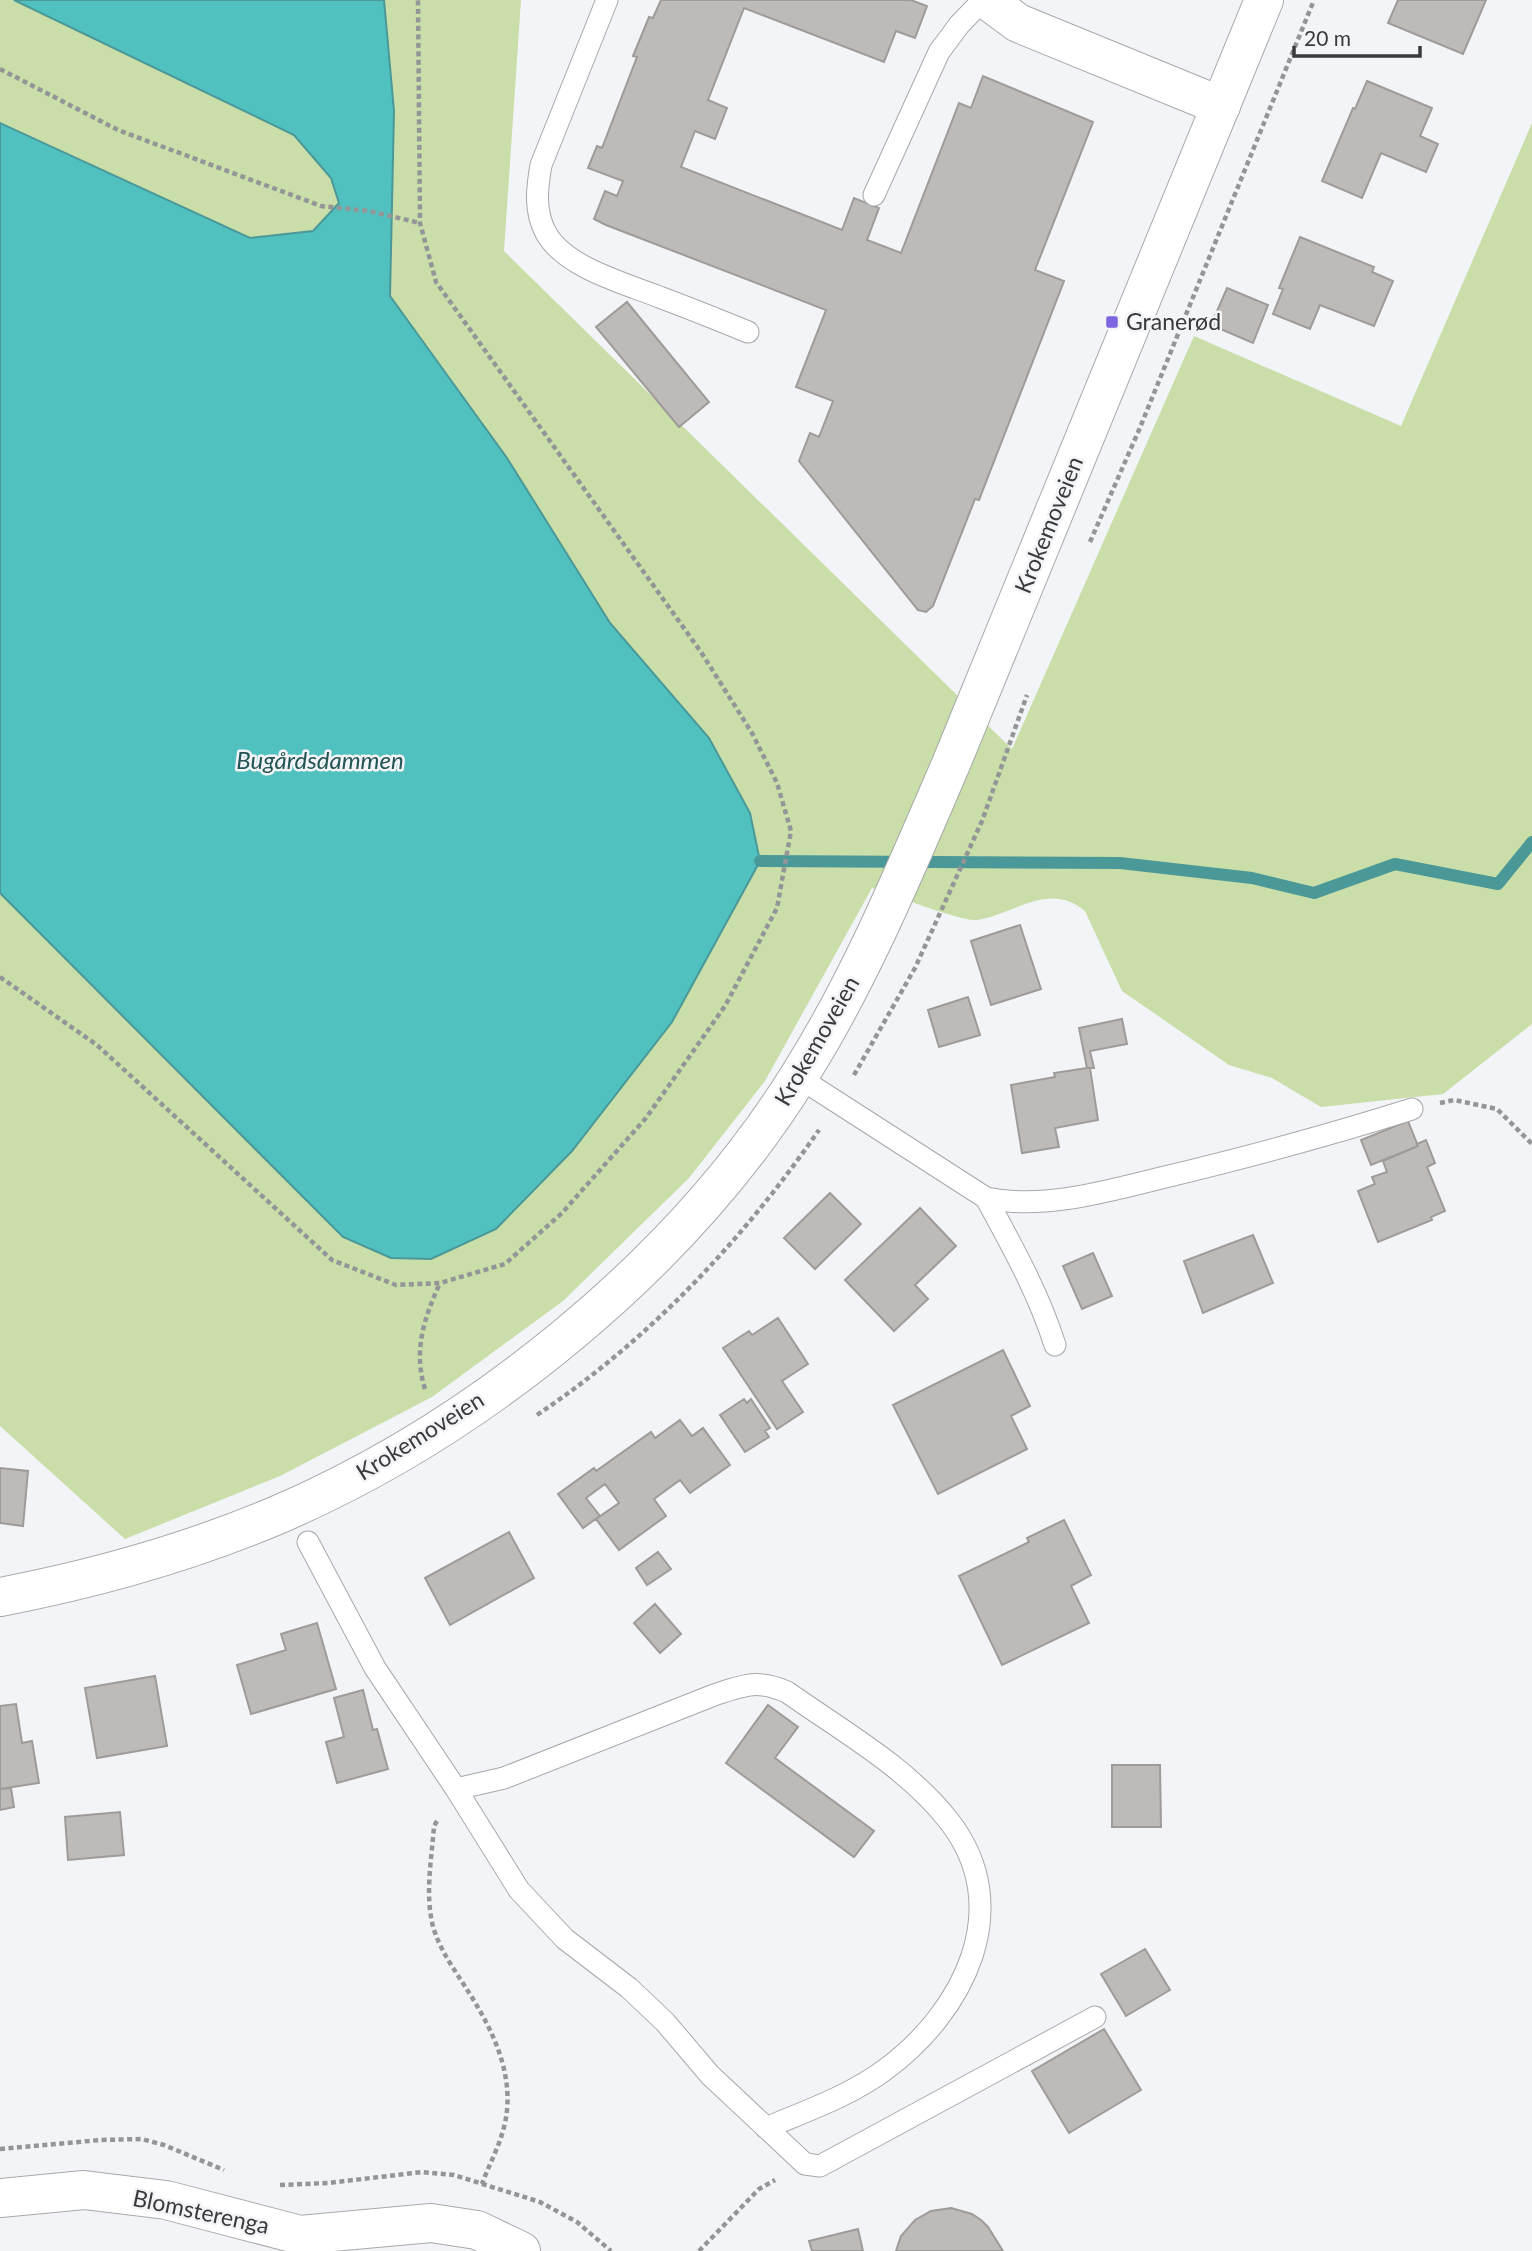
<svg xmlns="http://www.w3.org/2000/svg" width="1532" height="2251" viewBox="0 0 1532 2251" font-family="Lato,sans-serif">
<rect width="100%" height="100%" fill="#f3f4f7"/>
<path fill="#c9dea8" d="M0,0h14l280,135 37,43 8,25 -26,28 -63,7 -250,-115z
M384,0h137l-17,251 508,498 182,-413 207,90 131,-303v901l-89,70 -122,13 -49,-29 -43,-13 -107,-74 -37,-80c-36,-30 -70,3 -108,9 -14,2 -87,-26 -105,-32l-107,193 -76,97 -126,123 -131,96 -152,79 -155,63 -125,-113v-533l343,344 366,-499 -99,-115 -103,-165 -117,-162 4,-185z"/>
<path fill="#51c1c0" stroke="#4a9898" stroke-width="2" d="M14,0h370l10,111 -4,185 117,162 103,165 99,115 41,75 10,48 -88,161 -100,129 -76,78 -65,30 -40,-1 -48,-21 -343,-344v-770l250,115 63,-7 26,-28 -8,-25 -37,-43z"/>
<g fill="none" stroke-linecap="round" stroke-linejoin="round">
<path stroke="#4a9898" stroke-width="12" d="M760,861l360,2 132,15 62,15 81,-29 103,20 34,-42"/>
</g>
<path fill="#bdbab8" stroke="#9e9b99" stroke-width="2" d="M661,0h250l16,6 -12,32 -19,-7 -12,31 -140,-54 -36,92 19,8 -12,31 -20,-8 -14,36 161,63 12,-32 25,10 -12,32 34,13 58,-150 12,5 12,-32 110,46 -58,148 29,11 -85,219 -4,-1 -42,107 -7,6 -8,-2 -119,-149 11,-28 9,4 14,-36 -37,-14 30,-77 -220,-85 -12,-6 11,-28 12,5 6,-15 -35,-13 9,-22 5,2 35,-91 -4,-1 16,-39 4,1z
M1398,0h88l-23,54 -75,-31z
M1367,81l65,27 -12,28 18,8 -12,28 -45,-19 -19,45 -40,-17 31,-73 2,1z
M1300,237l74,30 -2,5 21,9 -19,45 -54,-21 -10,24 -37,-15 10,-25 -4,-1z
M1227,288l41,17 -15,38 -42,-18z
M627,302l82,100 -30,25 -83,-100z
M1020,925l21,64 -50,16 -20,-64z
M968,997l12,38 -41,12 -11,-37z
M1122,1019l5,25 -37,7 4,17h-7l-8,-40z
M1087,1068h3l8,52 -43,8 4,19 -37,6 -11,-68 44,-8 -1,-4z
M1408,1121l10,25 -47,19 -10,-25z
M1426,1140l9,23 -8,4 18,44 -14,6 1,3 -54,22 -20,-51 17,-7 -3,-7 15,-5 -4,-11 35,-15 -1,-2z
M830,1193l31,31 -46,45 -31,-31z
M920,1208l36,38 -41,39 13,14 -34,32 -49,-51z
M1253,1235l20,48 -70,30 -19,-52z
M1093,1253l19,43 -30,13 -19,-43z
M778,1318l30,46 -26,17 21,31 -26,17 -54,-81 26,-17 3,4z
M1003,1350l27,56 -19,10 16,33 -89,45 -45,-89z
M744,1399l3,4 4,-4 19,29 -5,3 4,6 -24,15 -25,-37z
M680,1420l12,16 11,-8 27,37 -40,28 -10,-13 -26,19 12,17 -47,34 -23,-31 23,-16 -14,-19 -19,14 14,18 -17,12 -25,-34 36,-26 2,3 55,-39 4,6z
M0,1468l28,3 -5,55 -23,-3z
M1064,1520l27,55 -20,11 18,37 -87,42 -43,-89 70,-34 -2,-4z
M509,1532l25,46 -84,47 -25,-47z
M658,1552l13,17 -24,16 -11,-17z
M655,1604l26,30 -21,19 -26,-30z
M317,1623l19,66 -85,25 -14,-49 49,-15 -5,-16z
M155,1676l12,70 -70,12 -12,-70z
M363,1690l10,40 4,-1 11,40 -51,14 -11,-41 18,-5 -10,-39z
M16,1704l6,39 10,-2 7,42 -39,6v-83z
M768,1705l30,22 -23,31 99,73 -20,26 -128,-94z
M1112,1765h48l1,62h-49z
M11,1788l3,19 -14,3v-21z
M120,1812l4,43 -56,5 -3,-43z
M1145,1949l25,41 -44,26 -25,-42z
M1104,2029l37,61 -72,43 -37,-62z
M951,2208l21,6 9,6 7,7 15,24h-107l5,-15 14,-16 16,-9z
M858,2229l5,22h-51l-3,-10z"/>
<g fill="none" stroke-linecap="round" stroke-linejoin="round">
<g stroke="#a7a9ab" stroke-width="23">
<path id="lane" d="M607,0l-66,165c-4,23 -7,46 5,68 19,35 81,51 116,65 29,11 57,22 86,34
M874,195l65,-143 20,-27 24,-25
M798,1077l188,121c58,12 122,-7 179,-21 83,-20 165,-42 247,-68
M986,1198c26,48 52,94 69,147
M308,1542l67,126 81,121 63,101 46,49 64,49 36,34 45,53 95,89 15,2 275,-149
M456,1789l48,-11 210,-83c30,-10 43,-16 73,-3 55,39 120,75 162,129 68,87 14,191 -63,248 -36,27 -80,42 -120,59"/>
</g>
<g stroke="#a7a9ab" stroke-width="40">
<path id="street" d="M987,0l31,23 203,83
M0,2198l84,-8 82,10 134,35 131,-12 46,7 44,21"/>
</g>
<g stroke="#a7a9ab" stroke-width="40">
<path id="secondary" d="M0,1597c94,-18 187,-44 275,-81 203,-87 407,-252 524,-440 62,-98 106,-206 152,-312l313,-764"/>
</g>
<path stroke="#949597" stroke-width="4.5" stroke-dasharray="5 3.5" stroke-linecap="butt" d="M0,69l118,61 203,76 48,5 51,12
M1090,542l49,-112 175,-430
M0,977l97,68 235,215 64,25 44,-2 65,-19 57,-51 84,-95 79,-112 52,-98 14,-77 -14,-48 -25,-50 -51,-81 -265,-370 -16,-59 -2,-223
M854,1075l61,-107 67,-147 45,-126
M1440,1103l14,-3 43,9 35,35
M425,1389c-12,-38 -1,-71 15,-106
M537,1415c113,-76 205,-174 282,-285
M437,1821l-3,5c-2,29 -8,61 -3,91 4,26 21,49 35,71 28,43 53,94 36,146 -5,17 -14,33 -20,50
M0,2149l100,-9 42,-1 22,6 60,25
M280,2185l48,-2 94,-11 32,3 86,27 37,20 34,29
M699,2251l60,-62 16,-9"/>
<use href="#lane" stroke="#fff" stroke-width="21"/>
<use href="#street" stroke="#fff" stroke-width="38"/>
<use href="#secondary" stroke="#fff" stroke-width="38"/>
</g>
<rect fill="#7e65e0" stroke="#f3f4f7" stroke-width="2.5" x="1105" y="315" width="14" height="14" rx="3.5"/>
<g text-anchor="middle" stroke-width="5" stroke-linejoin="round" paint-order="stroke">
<g font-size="23" fill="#3a3a3c" stroke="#f3f4f7" text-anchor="start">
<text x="1126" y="330">Granerød</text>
</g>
<g font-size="23" fill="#3a3a3c" stroke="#f3f4f7">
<text transform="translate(1049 525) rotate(-68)" y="8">Krokemoveien</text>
<text transform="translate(817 1041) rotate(-60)" y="8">Krokemoveien</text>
<text transform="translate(420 1436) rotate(-32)" y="8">Krokemoveien</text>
<text transform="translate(201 2212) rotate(12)" y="8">Blomsterenga</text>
</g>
<g font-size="24" font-style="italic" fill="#245555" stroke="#f3f4f7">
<text x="320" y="769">Bugårdsdammen</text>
</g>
</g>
<path d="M1294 46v10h126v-10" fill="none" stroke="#3a3a3c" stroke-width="3.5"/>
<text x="1304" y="46" font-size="21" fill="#3a3a3c" stroke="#f3f4f7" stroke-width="5" paint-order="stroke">20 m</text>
</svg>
